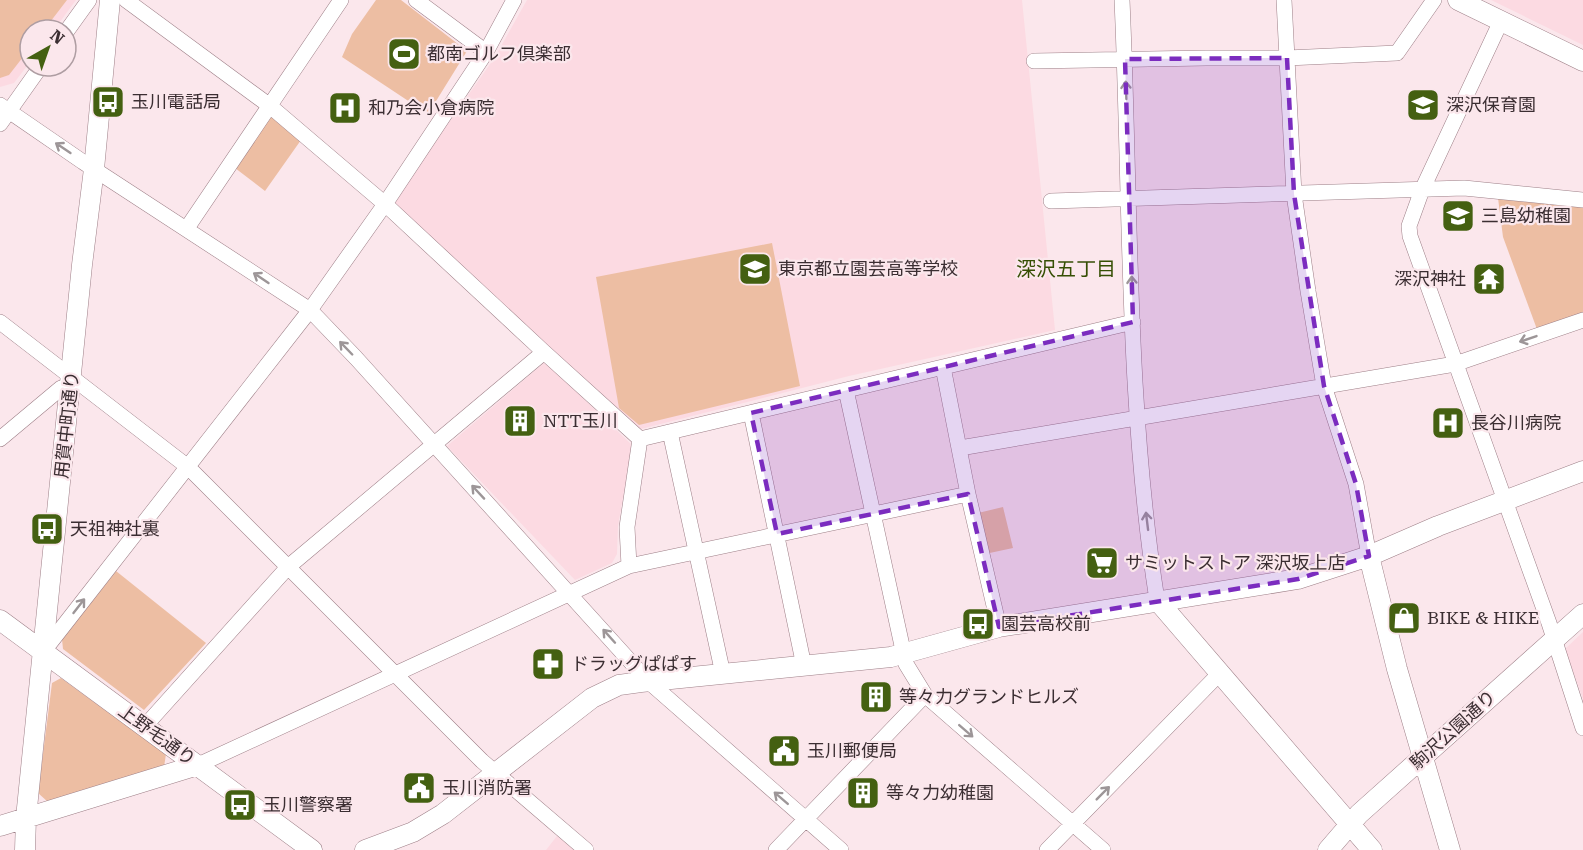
<svg xmlns="http://www.w3.org/2000/svg" width="1583" height="850" viewBox="0 0 1583 850" font-family="'Roboto Serif','Noto Sans JP',serif">
<rect width="100%" height="100%" fill="#fbe7ec"/>
<path fill="#fcdae2" d="M0,0h76l-22,30h-24v32l-16,21 -14,4z
M527,0h495l33,330 -206,46 -212,54 -244,-228 102,-145z
M1491,0h92v45z
M545,362l87,83 -14,81 -1,28 -5,9 -37,17 -128,-134z
M1583,632v67l-18,-50z
M557,836l17,14h-28z"/>
<path fill="#edbea3" d="M0,0h67l-23,30h-14v18l-21,27 -9,3z
M376,0h25l66,51 -39,63 -86,-57 10,-23z
M271,116l30,24 -36,51 -30,-23z
M1498,198l85,7v110l-45,17 -35,-95z
M772,243l28,143 -161,39 -20,-17 -23,-131z
M1003,507l10,41 -28,6 -7,-41z
M116,571l90,72 -62,67 -81,-61 -1,-10z
M61,678l105,76 -2,13 -116,35 -10,-9 14,-110z"/>
<g fill="none" stroke-linecap="round" stroke-linejoin="round">
<g stroke="#9d7f87" stroke-width="16">
<path id="street" d="M126,0l144,106 41,35 74,63 159,148 96,87
M416,0l70,52
M1122,0c9,200 4,402 35,600
M1284,0l10,194 14,97 16,95 32,98 13,72
M1501,21l-79,169 -13,36 1,10 139,387 34,105
M66,32l23,-32
M1034,61l172,-3h81l110,-5 37,-53
M0,105l83,57 227,148 46,48 292,323 193,169
M0,124l41,-58
M1051,201l413,-13 119,12
M187,228l154,-228
M0,322l188,145 294,294 104,89
M943,367l25,127 31,133
M846,390l60,274 19,31 178,155
M751,413l53,253
M670,432l53,242
M0,439l61,-51 10,1
M640,439l493,-117
M960,448l495,-84 128,-44
M629,566l-2,-39 13,-88
M43,652l267,-342 75,-106 101,-152 28,-52
M145,726l143,-159 256,-215
M198,765l431,-199 339,-72
M776,850l149,-155
M1047,850l173,-177"/>
</g>
<g stroke="#9d7f87" stroke-width="21">
<path id="secondary" d="M1458,0l125,61
M1369,556l28,113 53,181
M1157,600l215,250
M0,620l312,230
M0,826l198,-61
M25,850l1,-32 56,-553 12,-96 16,-169
M365,850l48,-18 30,-18 149,-116 27,-13 22,-3 250,-25 108,-30 299,-48 71,-23 69,-30 145,-55
M1328,850l31,-36 224,-200"/>
</g>
<use href="#street" stroke="#fff" stroke-width="15"/>
<use href="#secondary" stroke="#fff" stroke-width="20"/>
</g>
<defs><path id="oneway-shaft" d="M-6 0H5M1.5-3L5.5 0L1.5 3" fill="none" stroke-width="1.6" stroke-linecap="round" stroke-linejoin="round" transform="scale(1.5)"/></defs>
<g stroke="#9d9698">
<use href="#oneway-shaft" transform="translate(1126 90) rotate(-92)"/>
<use href="#oneway-shaft" transform="translate(63 148) rotate(-146)"/>
<use href="#oneway-shaft" transform="translate(261 278) rotate(-146)"/>
<use href="#oneway-shaft" transform="translate(1132 285) rotate(-92)"/>
<use href="#oneway-shaft" transform="translate(1528 339) rotate(161)"/>
<use href="#oneway-shaft" transform="translate(346 348) rotate(-134)"/>
<use href="#oneway-shaft" transform="translate(478 492) rotate(-133)"/>
<use href="#oneway-shaft" transform="translate(1147 521) rotate(-97)"/>
<use href="#oneway-shaft" transform="translate(79 606) rotate(-52)"/>
<use href="#oneway-shaft" transform="translate(609 636) rotate(-132)"/>
<use href="#oneway-shaft" transform="translate(966 731) rotate(41)"/>
<use href="#oneway-shaft" transform="translate(1103 793) rotate(-45)"/>
<use href="#oneway-shaft" transform="translate(781 798) rotate(-139)"/>
</g>
<path fill="#7b2cbf" fill-opacity="0.2" stroke="#7b2cbf" stroke-width="4.5" stroke-dasharray="12 8" stroke-linejoin="round" d="M1287,58l7,136 30,192 32,98 13,72 -71,23 -299,48 -31,-133 -191,40 -26,-121 382,-91 -8,-263z"/>
<defs>
<g id="stadium-square" transform="scale(1.725)"><rect x="-9" y="-9" width="18" height="18" rx="4" fill="#446011" stroke="#fbe7ec"/><path d="M0-5a6.5 5 0 1 0 0 10a6.5 5 0 1 0 0-10ZM-3.5-1.8h7v3.6h-7Z" fill="#fff"/></g>
<g id="bus-square" transform="scale(1.725)"><rect x="-9" y="-9" width="18" height="18" rx="4" fill="#446011" stroke="#fbe7ec"/><path d="M-5-6H5V4H4V6H2V4H-2V6H-4V4H-5ZM-3.5-4V0h7V-4ZM-3.5 1.2v1.5H-2V1.2ZM2 1.2v1.5H3.5V1.2Z" fill="#fff"/></g>
<g id="school-square" transform="scale(1.725)"><rect x="-9" y="-9" width="18" height="18" rx="4" fill="#446011" stroke="#fbe7ec"/><path d="M0-5L7-2L0 1L-7-2ZM-4 1L0 2.5L4 1V4Q0 6-4 4Z" fill="#fff"/></g>
<g id="hospital-square" transform="scale(1.725)"><rect x="-9" y="-9" width="18" height="18" rx="4" fill="#446011" stroke="#fbe7ec"/><path d="M-5-5h3v3.5h4V-5h3V5h-3V1.5h-4V5h-3Z" fill="#fff"/></g>
<g id="temple-square" transform="scale(1.725)"><rect x="-9" y="-9" width="18" height="18" rx="4" fill="#446011" stroke="#fbe7ec"/><path d="M0-6L5-2H3V0L6.5 2.5H4V6H1.5V3h-3V6H-4V2.5H-6.5L-3 0V-2H-5Z" fill="#fff"/></g>
<g id="building-square" transform="scale(1.725)"><rect x="-9" y="-9" width="18" height="18" rx="4" fill="#446011" stroke="#fbe7ec"/><path d="M-4-6H4V6H1V3H-1V6H-4ZM-2.5-4.3h1.7v1.8h-1.7ZM.8-4.3h1.7v1.8H.8ZM-2.5-1h1.7V.8h-1.7ZM.8-1h1.7V.8H.8Z" fill="#fff"/></g>
<g id="supermarket-square" transform="scale(1.725)"><rect x="-9" y="-9" width="18" height="18" rx="4" fill="#446011" stroke="#fbe7ec"/><path d="M-6-5.5h2.5l.6 2H6L4.5 2H-2.5L-4.4-4H-6ZM-1.5 3.2a1.3 1.3 0 1 0 .1 0ZM3 3.2a1.3 1.3 0 1 0 .1 0Z" fill="#fff"/></g>
<g id="shop-square" transform="scale(1.725)"><rect x="-9" y="-9" width="18" height="18" rx="4" fill="#446011" stroke="#fbe7ec"/><path d="M-5-2.5h2.3a2.7 3.5 0 0 1 5.4 0H5L5.5 6h-11ZM-1.5-2.5h3a1.5 2.3 0 0 0-3 0Z" fill="#fff"/></g>
<g id="pharmacy-square" transform="scale(1.725)"><rect x="-9" y="-9" width="18" height="18" rx="4" fill="#446011" stroke="#fbe7ec"/><path d="M-2-6h4v4h4v4h-4v4h-4v-4h-4v-4h4Z" fill="#fff"/></g>
<g id="civic-square" transform="scale(1.725)"><rect x="-9" y="-9" width="18" height="18" rx="4" fill="#446011" stroke="#fbe7ec"/><path d="M-.6-6.5H3V-4.5H.6V-3L4-1V1h2V6H-6V1h2V-1L-.6-3ZM-1.2 2.5V6h2.4V2.5Z" fill="#fff"/></g>
</defs>
<g fill-rule="evenodd">
<use href="#stadium-square" x="404" y="54"/>
<use href="#bus-square" x="108" y="102"/>
<use href="#school-square" x="1423" y="105"/>
<use href="#hospital-square" x="345" y="108"/>
<use href="#school-square" x="1458" y="216"/>
<use href="#school-square" x="755" y="269"/>
<use href="#temple-square" x="1489" y="279"/>
<use href="#building-square" x="520" y="421"/>
<use href="#hospital-square" x="1448" y="423"/>
<use href="#bus-square" x="47" y="529"/>
<use href="#supermarket-square" x="1102" y="563"/>
<use href="#shop-square" x="1404" y="618"/>
<use href="#bus-square" x="978" y="624"/>
<use href="#pharmacy-square" x="548" y="664"/>
<use href="#building-square" x="876" y="697"/>
<use href="#civic-square" x="784" y="751"/>
<use href="#civic-square" x="419" y="788"/>
<use href="#building-square" x="863" y="793"/>
<use href="#bus-square" x="240" y="805"/>
</g>
<g text-anchor="middle" stroke-width="4.5" stroke-linejoin="round" paint-order="stroke">
<g font-size="18" fill="#3b2e32" stroke="#fbe7ec" text-anchor="start">
<text x="427" y="60">都南ゴルフ倶楽部</text>
<text x="131" y="108">玉川電話局</text>
<text x="1446" y="111">深沢保育園</text>
<text x="368" y="114">和乃会小倉病院</text>
<text x="1481" y="222">三島幼稚園</text>
<text x="778" y="275">東京都立園芸高等学校</text>
<text x="1466" y="285" text-anchor="end">深沢神社</text>
<text x="543" y="427">NTT玉川</text>
<text x="1471" y="429">長谷川病院</text>
<text x="70" y="535">天祖神社裏</text>
<text x="1125" y="569">サミットストア 深沢坂上店</text>
<text x="1427" y="624">BIKE &amp; HIKE</text>
<text x="1001" y="630">園芸高校前</text>
<text x="571" y="670">ドラッグぱぱす</text>
<text x="899" y="703">等々力グランドヒルズ</text>
<text x="807" y="757">玉川郵便局</text>
<text x="442" y="794">玉川消防署</text>
<text x="886" y="799">等々力幼稚園</text>
<text x="263" y="811">玉川警察署</text>
</g>
<g font-size="18" fill="#3b2e32" stroke="#fbe7ec">
<text transform="translate(67 425) rotate(-84)" y="6">用賀中町通り</text>
<text transform="translate(1453 730) rotate(-42)" y="6">駒沢公園通り</text>
<text transform="translate(157 735) rotate(36)" y="6">上野毛通り</text>
</g>
<g font-size="20" fill="#364f04" stroke="#fbe7ec">
<text x="1066" y="276">深沢五丁目</text>
</g>
</g>
<g transform="translate(48 48) rotate(40)"><circle r="28" fill="#fbe7ec" stroke="#ae9da2" stroke-width="1.5"/>
<path d="M0-4.5L10 22L0 15L-10 22Z" fill="#446011"/>
<text y="-9" font-size="16" font-weight="bold" text-anchor="middle" fill="#3b2e32">N</text>
</g>
</svg>
